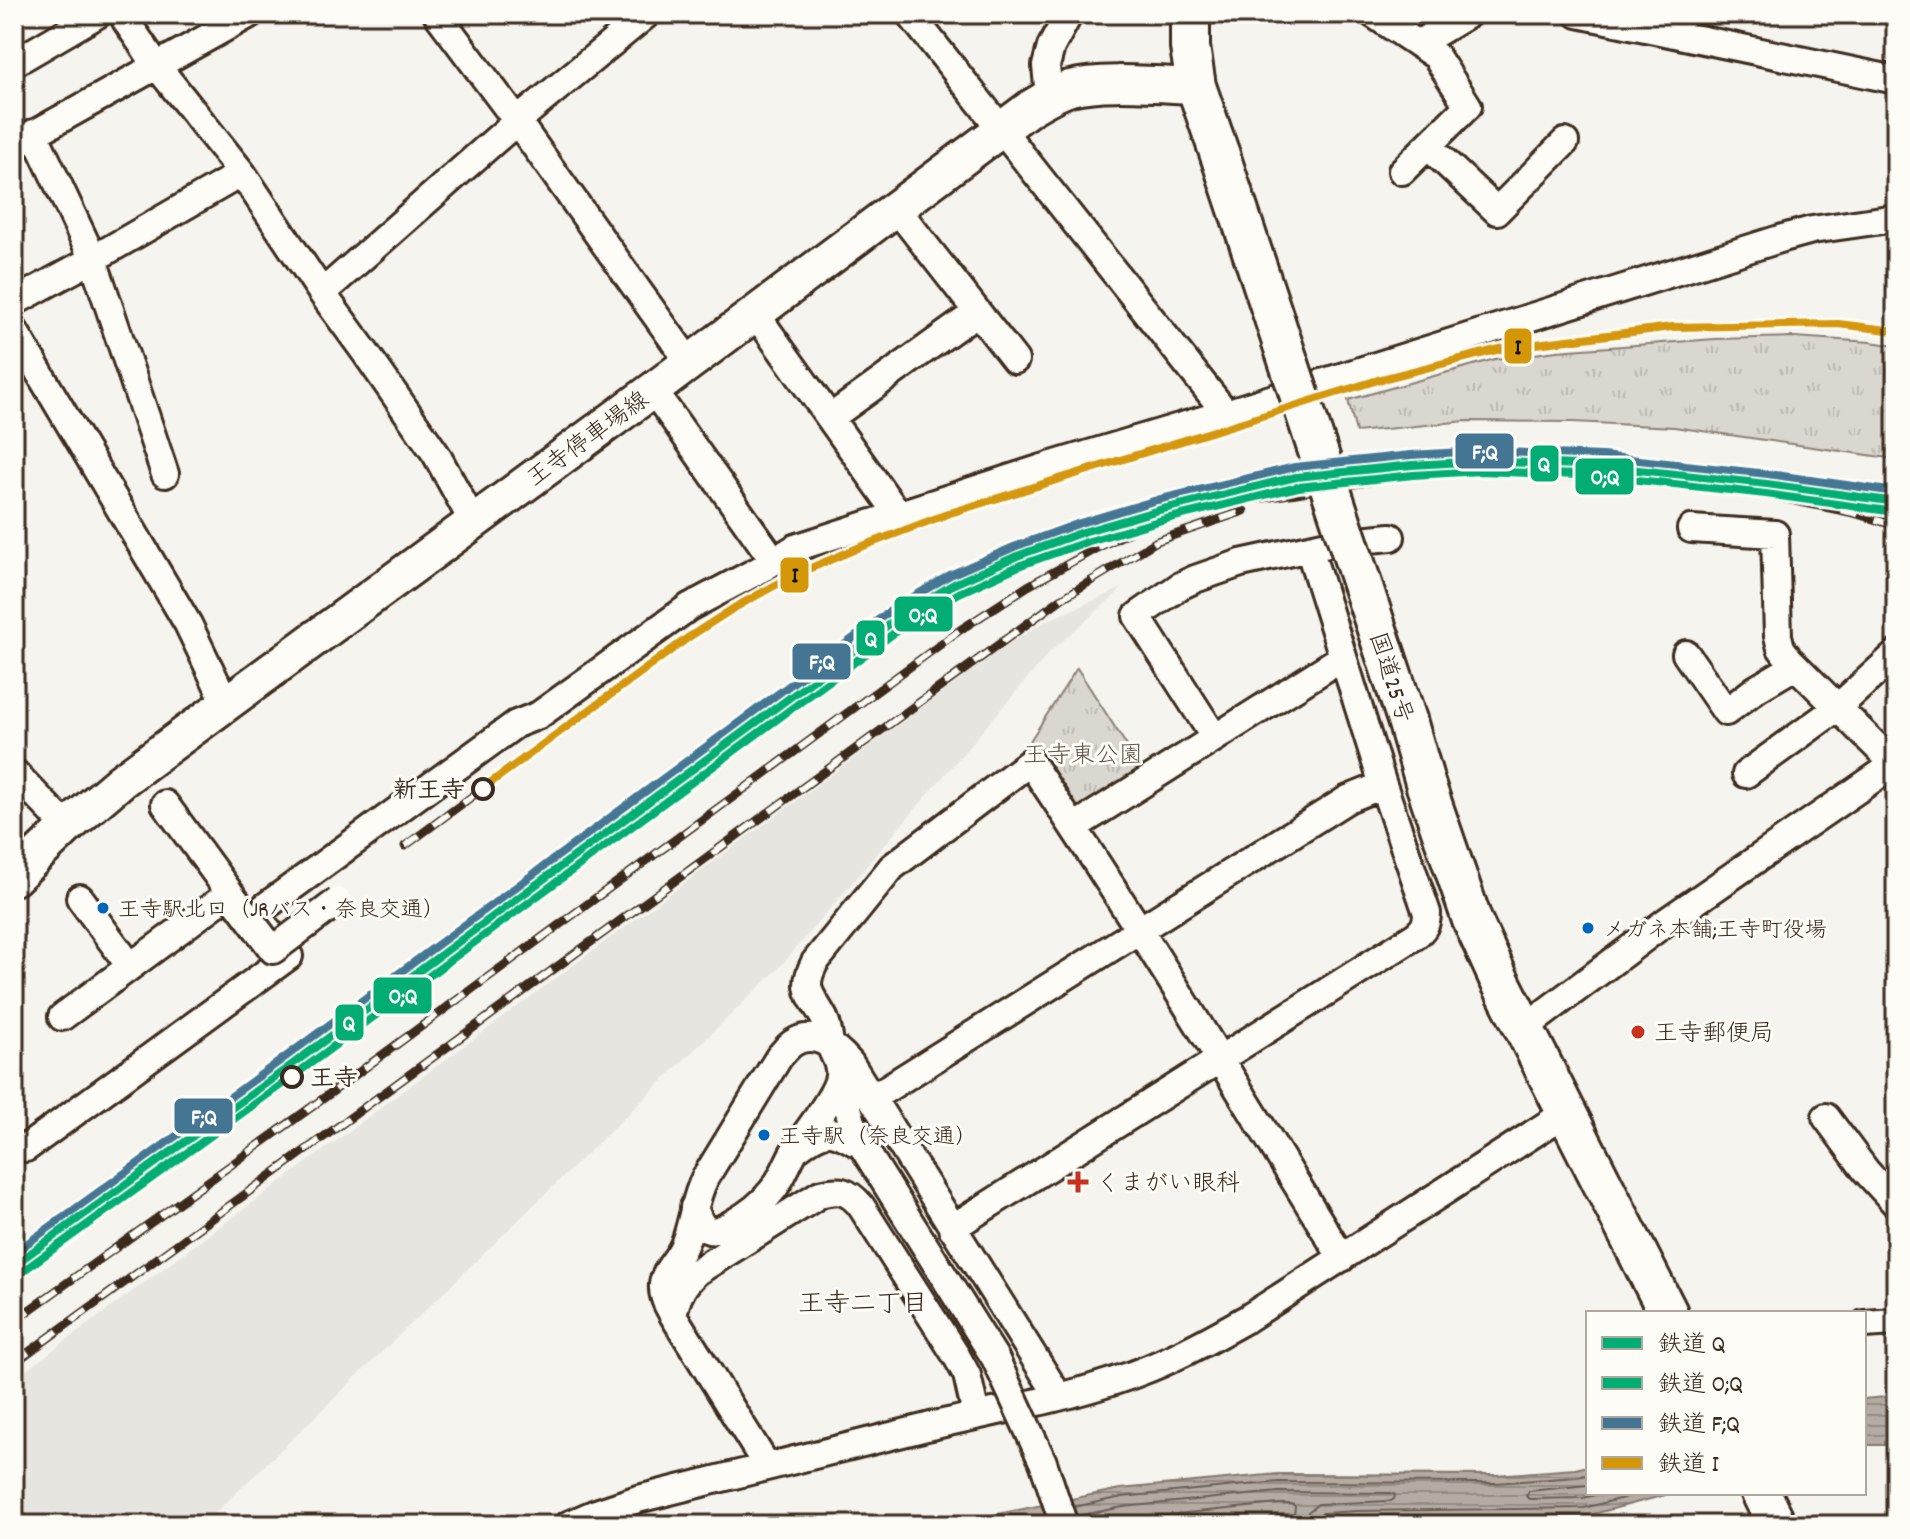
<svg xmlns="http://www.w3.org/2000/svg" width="1910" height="1539" viewBox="0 0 1910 1539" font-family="Dekko,'Klee One',sans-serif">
<defs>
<pattern id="park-tufts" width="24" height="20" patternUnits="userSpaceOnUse" patternTransform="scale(2)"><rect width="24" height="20" fill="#dad6d0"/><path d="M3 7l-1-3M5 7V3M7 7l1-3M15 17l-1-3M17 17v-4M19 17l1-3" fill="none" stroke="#bcb8b2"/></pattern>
<pattern id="water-rules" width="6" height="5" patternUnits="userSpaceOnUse" patternTransform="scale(2)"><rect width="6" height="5" fill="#b4aca4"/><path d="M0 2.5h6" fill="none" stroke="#948c85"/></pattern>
</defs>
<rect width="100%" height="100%" fill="#f5f4ee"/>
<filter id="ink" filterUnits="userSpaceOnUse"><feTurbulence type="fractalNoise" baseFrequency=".0125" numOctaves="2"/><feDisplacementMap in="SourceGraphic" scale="16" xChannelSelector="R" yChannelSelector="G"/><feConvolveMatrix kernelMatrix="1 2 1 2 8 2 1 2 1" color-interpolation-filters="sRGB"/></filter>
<g filter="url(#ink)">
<path fill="#e7e5df" d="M1123,588l-73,64 -271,316 -576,557h-189v-146l991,-733 41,-25z"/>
<path fill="url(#park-tufts)" stroke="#8a8077" stroke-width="2" d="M1794,337l77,5 25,4v113l-222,-32 -101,-5 -107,-1 -110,11 -8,-32 147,-41 62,-8 158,-12z
M1077,668l66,103 -61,38 -13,-1 -41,-64z"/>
<path fill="url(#water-rules)" stroke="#84786e" stroke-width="2" d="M1896,1396v49h-32v-46z
M1588,1466v27h85l-87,23 -230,3 -93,6h-318l175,-36 158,-15 218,1 79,-6z"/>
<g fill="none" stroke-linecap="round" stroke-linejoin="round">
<path stroke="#6b5e54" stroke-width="2" d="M1588,1485l-59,6 -3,5 3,3 54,-1 20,-5
M1074,1507l48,-10 156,-15 218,1 80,-6 12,-2
M1077,1516l46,-9 155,-15 113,1 4,2 -1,4 -3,2 -73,3 -10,8 -3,13
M1095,1525l30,-6 154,-15h13l3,2 -2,19
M1315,1525l2,-8 6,-4 33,-2 228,-3 58,-15"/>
<g stroke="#3b2a1e" stroke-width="32">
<path id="minor" d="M437,14l80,107 172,241
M910,14l316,399
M1373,14l63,42 32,50 -66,65
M1578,14l318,66
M126,21l31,45 85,107 80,120 43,59 71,102 37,68
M1418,44l50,-30
M14,63l84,-49
M1049,96l-3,-30 5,-19 18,-33
M34,133l59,126 72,215
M14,145l236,-131
M1428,146l69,65 68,-69
M896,208l119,152
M322,293l195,-172 130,-107
M14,302l79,-43 149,-86
M755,313l143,201
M14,330l174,294 38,79
M653,390l121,171
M830,418l147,-106
M1691,529l84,5 3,102 3,12 8,11 92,92 15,9
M1686,654l40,58 30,-23 39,-23
M1215,738l-78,-122 43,-30 15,-7 46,-16 96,-21 54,-5
M14,772l53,55
M1746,774l91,-66 59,-54
M1074,827l269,-170
M80,898l50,68
M62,1017l168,-124 -65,-89
M1523,1029l144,-108 229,-158
M839,1077l13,45 11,25
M872,1098l476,-299 35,-14
M1826,1117l40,54 30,33
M14,1147l12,1 263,-192 -34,-42 261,-190 23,-9 150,-108 74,-39 32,-20 244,-79 187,-56 557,-175 29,-8 84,-12
M799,1147c28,-22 35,-18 64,0
M694,1207c8,25 16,30 39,16 14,-8 28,-18 38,-31 11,-12 16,-29 24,-42 11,-19 42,-54 44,-74 2,-11 -5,-19 -8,-29 -3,-10 -2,-19 -7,-29 -12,-23 -24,-28 -9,-56l77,-95 138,-105c109,162 210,330 312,496
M952,1228l463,-292c9,-7 12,-12 12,-23l-44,-128 -74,-237
M673,1315c4,-19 10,-31 25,-44l122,-77c19,-5 28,-4 41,12l96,151 10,18 9,40
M1864,1324l32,-2
M767,1466l-94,-151c-5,-9 -11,-19 -10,-30 1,-15 16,-26 21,-40 9,-22 10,-46 21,-67l74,-121c4,-4 9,-11 14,-14 21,-14 43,4 57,20l209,334
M568,1525l28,-12 42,-14c96,-24 192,-48 289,-72 74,-18 152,-30 223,-59 34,-14 66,-32 98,-50l319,-206"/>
</g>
<g stroke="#3b2a1e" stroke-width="40">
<path id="major" d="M14,878l53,-51 54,-46 532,-391 377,-282c13,-8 25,-15 40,-20 33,-9 90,-3 126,-2"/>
</g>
<g stroke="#3b2a1e" stroke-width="44">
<path id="highway" d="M1190,14v33l6,39 24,69
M1426,786l46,134 25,55 171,338
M1761,1493l16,32"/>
</g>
<use href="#minor" stroke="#fdfcf7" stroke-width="26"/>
<use href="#major" stroke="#fdfcf7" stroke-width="34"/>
<use href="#highway" stroke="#fdfcf7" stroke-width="38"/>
<g stroke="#3b2a1e" stroke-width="9">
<path id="rail" d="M405,846l77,-57
M14,1321l299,-215 647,-476 68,-44 67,-37 47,-23 90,-23 182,-28 64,-2 40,1 198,11 138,28 42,13
M14,1363l1047,-764 96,-58 87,-30"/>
</g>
<use href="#rail" stroke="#fdfcf7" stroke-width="6" stroke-dasharray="18" stroke-linecap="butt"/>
<g stroke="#3b2a1e" stroke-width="32" stroke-linecap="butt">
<path id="minor-bridge" d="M230,893l43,57 65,-49
M863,1147l132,211 48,104 21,63"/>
</g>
<g stroke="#3b2a1e" stroke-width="44" stroke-linecap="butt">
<path id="highway-bridge" d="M1220,155l187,565 19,66"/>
</g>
<use href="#minor-bridge" stroke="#fdfcf7" stroke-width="26"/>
<use href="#highway-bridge" stroke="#fdfcf7" stroke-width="38"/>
<g stroke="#fdfcf7" stroke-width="14">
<path id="rail-1" d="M14,1265l272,-196 613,-452 55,-33 63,-28 66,-24 76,-22 137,-33 116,-12 69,-4 121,5 165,18 129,18"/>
</g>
<g stroke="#fdfcf7" stroke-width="14">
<path id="rail-2" d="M20,1273l272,-196 613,-452 54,-32 62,-28 65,-23 76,-22 136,-33 115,-12 68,-4 120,5 165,18 129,18"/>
</g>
<g stroke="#fdfcf7" stroke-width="14">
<path id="rail-3" d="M14,1253l266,-192 613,-452 57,-34 64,-28 66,-24 77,-23 138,-33 116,-12 69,-4 122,5 166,18 128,18"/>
</g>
<g stroke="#fdfcf7" stroke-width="14">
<path id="rail-4" d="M482,789l207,-152 45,-29 58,-32 66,-28 92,-35 428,-133 126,-32 168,-21 166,-3 58,7"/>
</g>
<use href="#rail-1" stroke="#02ad73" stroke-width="8"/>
<use href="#rail-2" stroke="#02ad73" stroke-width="8"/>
<use href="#rail-3" stroke="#447694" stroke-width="8"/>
<use href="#rail-4" stroke="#d49708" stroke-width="8"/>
</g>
</g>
<g fill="#fdfcf7" stroke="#3b2a1e" stroke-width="4">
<circle cx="483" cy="789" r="10"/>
<circle cx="292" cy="1077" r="10"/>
</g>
<g fill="#0065bd" stroke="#fdfcf7" stroke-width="3">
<circle cx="103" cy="908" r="7"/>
<circle cx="1588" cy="928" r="7"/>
<circle cx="764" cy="1135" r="7"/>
</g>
<g fill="#c8321e" stroke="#fdfcf7" stroke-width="3">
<circle cx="1638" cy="1032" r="8"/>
<path d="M1074 1170h8v8h8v8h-8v8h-8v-8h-8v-8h8z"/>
</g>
<g text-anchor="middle" stroke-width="6" stroke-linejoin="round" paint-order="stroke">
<g font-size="22" fill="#3b2a1e" stroke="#fdfcf7" text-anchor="start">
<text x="118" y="916">王寺駅北口（JRバス・奈良交通）</text>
<text x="1603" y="936">メガネ本舗;王寺町役場</text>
<text x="779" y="1143">王寺駅（奈良交通）</text>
</g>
<g font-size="24" fill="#3b2a1e" stroke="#fdfcf7">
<text transform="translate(587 438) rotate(-36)" y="8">王寺停車場線</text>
<text transform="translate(1392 677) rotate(72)" y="8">国道25号</text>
</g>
<g font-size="24" fill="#63554a" stroke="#fdfcf7">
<text x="1083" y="762">王寺東公園</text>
</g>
<g font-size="24" font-weight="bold" fill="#3b2a1e" stroke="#fdfcf7" text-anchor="end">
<text x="465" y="797">新王寺</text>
<text x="310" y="1085" text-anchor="start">王寺</text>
</g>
<g font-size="24" fill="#3b2a1e" stroke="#fdfcf7" text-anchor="start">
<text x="1654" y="1040">王寺郵便局</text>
<text x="1096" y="1190">くまがい眼科</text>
</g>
<g font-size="26" fill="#3b2a1e" stroke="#fdfcf7">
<text x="863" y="1311">王寺二丁目</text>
</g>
</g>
<g stroke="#fdfcf7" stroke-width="3">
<rect x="1503" y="327" width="30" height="38" rx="8" fill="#d49708"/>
<rect x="1454" y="432" width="61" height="38" rx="8" fill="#447694"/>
<rect x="1529" y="444" width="31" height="39" rx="8" fill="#02ad73"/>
<rect x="1574" y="457" width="61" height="39" rx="8" fill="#02ad73"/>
<rect x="779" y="556" width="31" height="38" rx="8" fill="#d49708"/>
<rect x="893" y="595" width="61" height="38" rx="8" fill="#02ad73"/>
<rect x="855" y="619" width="31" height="38" rx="8" fill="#02ad73"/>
<rect x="791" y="642" width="61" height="39" rx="8" fill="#447694"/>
<rect x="372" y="976" width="61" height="39" rx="8" fill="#02ad73"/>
<rect x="334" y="1003" width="31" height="39" rx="8" fill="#02ad73"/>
<rect x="173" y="1097" width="61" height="38" rx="8" fill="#447694"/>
</g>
<g font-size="22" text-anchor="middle" font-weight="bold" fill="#fff">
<text x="1485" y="459">F;Q</text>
<text x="1544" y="471">Q</text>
<text x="1605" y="484">O;Q</text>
<text x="923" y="622">O;Q</text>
<text x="871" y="646">Q</text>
<text x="822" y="669">F;Q</text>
<text x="403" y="1003">O;Q</text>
<text x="349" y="1030">Q</text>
<text x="204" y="1124">F;Q</text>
</g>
<g font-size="22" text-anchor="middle" font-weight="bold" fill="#111">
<text x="1518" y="354">I</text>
<text x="795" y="582">I</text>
</g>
<rect width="1910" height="1539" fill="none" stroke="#fdfcf7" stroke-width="48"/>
<rect x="24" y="24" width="1862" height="1491" fill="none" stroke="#3b2a1e" stroke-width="3" filter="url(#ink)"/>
<rect x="1586" y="1311" width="280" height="184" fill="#fdfcf7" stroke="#afa8a0" stroke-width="2"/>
<rect x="1602" y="1337" width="40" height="12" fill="#02ad73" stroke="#afa8a0" stroke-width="2"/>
<text x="1658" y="1351" font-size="24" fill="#3b2a1e">鉄道 Q</text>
<rect x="1602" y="1377" width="40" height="12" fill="#02ad73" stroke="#afa8a0" stroke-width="2"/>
<text x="1658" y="1391" font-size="24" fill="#3b2a1e">鉄道 O;Q</text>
<rect x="1602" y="1417" width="40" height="12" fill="#447694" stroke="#afa8a0" stroke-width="2"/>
<text x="1658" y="1431" font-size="24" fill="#3b2a1e">鉄道 F;Q</text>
<rect x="1602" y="1457" width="40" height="12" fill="#d49708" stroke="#afa8a0" stroke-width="2"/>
<text x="1658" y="1471" font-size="24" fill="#3b2a1e">鉄道 I</text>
</svg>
